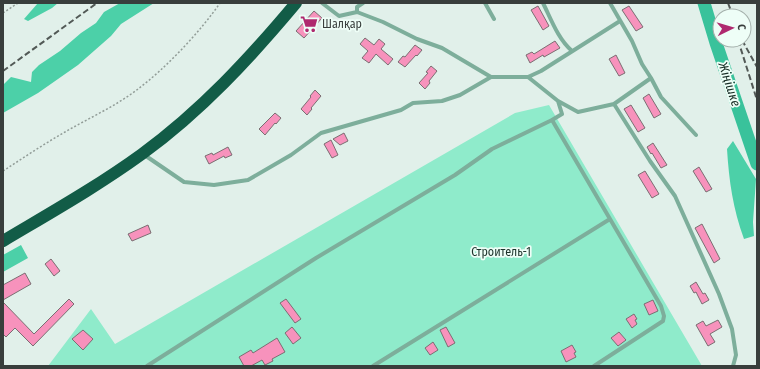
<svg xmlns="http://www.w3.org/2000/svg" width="760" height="369" viewBox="0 0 760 369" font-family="'Fira Sans Condensed',sans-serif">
<rect width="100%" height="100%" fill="#e1f0ea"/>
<path fill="#8febcb" d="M549,105l153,261h-654l43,-57 24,35 400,-231z"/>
<path fill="#4cd0a8" d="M38,3h20l-6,5 -24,13 -4,-2z
M120,3h34l-33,21 -10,12 -33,29 -40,28 -35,20v-28l8,-8 20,5 1,-10 7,-7 21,-14 21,-18 15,-10 8,-11z
M733,141l23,38 -3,43 1,14 -10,3c-11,-30 -15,-58 -17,-90z
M21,245l7,13 -25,14v-17z"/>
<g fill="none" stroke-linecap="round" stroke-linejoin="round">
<path stroke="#39c29b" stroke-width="13" d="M704,3l12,40 41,121"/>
</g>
<path fill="#f792bc" stroke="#7b6e72" d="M538,6l11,20 -6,4 -12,-20z
M629,6l14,21 -7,4 -14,-21z
M314,11l8,7 -18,20 -8,-7z
M365,38l9,7 5,-6 6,5 -4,5 12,10 -5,6 -12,-11 -7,9 -7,-5 6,-7 -8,-7z
M555,41l5,7 -16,9 -1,-2 -13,8 -4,-8 6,-3 2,2z
M415,45l7,5 -5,6 -1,-1 -11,12 -7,-5 5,-6 2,1z
M616,55l9,18 -6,3 -10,-17z
M431,66l6,5 -8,10 1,2 -5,6 -6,-6 9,-10 -2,-1z
M315,90l6,6 -10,12 1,1 -5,6 -6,-6 10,-12 -1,-1z
M649,94l12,20 -7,4 -11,-20z
M631,105l14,23 -7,4 -14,-23z
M275,113l6,5 -5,6 -1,-1 -10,12 -6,-6z
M344,133l4,8 -8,4 -7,-6z
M331,140l7,15 -6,3 -8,-14z
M653,143l14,22 -6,3 -9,-15 -1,1 -4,-7z
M228,147l4,8 -7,3 -1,-2 -15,8 -4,-8 7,-3 1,2z
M699,167l13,22 -6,3 -13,-21z
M645,171l14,23 -7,4 -14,-23z
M702,224l18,35 -6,4 -19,-35z
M148,225l3,8 -19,8 -4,-7z
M51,259l9,12 -6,5 -9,-12z
M25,273l6,11 -28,16v-15z
M696,282l7,12 2,-1 4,7 -7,4 -6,-12 -2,1 -4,-7z
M69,299l5,5 -41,42 -18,-18 -9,9 -3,-3v-32l31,32z
M286,299l15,20 -6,4 -15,-20z
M653,300l5,11 -9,4 -5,-11z
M634,314l3,5 -2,1 2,4 -5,4 -6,-9z
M718,320l4,7 -12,7 5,8 -7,4 -12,-21 7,-4 3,5z
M292,327l9,11 -8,6 -8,-11z
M446,327l9,16 -7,4 -8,-17z
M83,330l10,9 -10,11 -11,-11z
M619,332l7,8 -8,6 -7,-8z
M277,338l8,14 -13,7 1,2 -8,4 -3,-5 -11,6h-7l-5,-9 12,-7 2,3z
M433,342l5,8 -8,5 -5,-7z
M572,345l4,7 -2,1 2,4 -10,5 -5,-11z"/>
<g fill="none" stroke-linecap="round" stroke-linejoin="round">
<path stroke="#929d98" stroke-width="1.5" stroke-dasharray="2 2" stroke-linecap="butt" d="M3,13l15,-10
M3,171c20,-13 41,-27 62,-39 24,-14 51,-26 73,-43 28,-21 62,-57 82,-86"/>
<path stroke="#7dae9b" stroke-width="4" d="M322,3l17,13 18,-4 26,10 34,17 25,9 49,29
M485,3l9,16
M543,3c8,16 15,36 29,48
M610,3l22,38 10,23 9,14
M357,12v-5l6,-4
M528,77l13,-6 79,-50
M558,101l20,11 36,-8 36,57 25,35 44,98 13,35 4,26 -3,11
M614,104l37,-26 10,19 35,38
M143,154l41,28 30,3 34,-5 43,-25 30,-22 80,-23 12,-7 29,-2 18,-6 31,-18h37l30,24 4,13 -10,6 58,99
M147,366l169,-108 139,-83 37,-26 60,-29
M373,366l237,-147 51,87 3,10 -1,5 -69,45"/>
<path stroke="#125c47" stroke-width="12" d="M3,241c47,-28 95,-55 139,-87 59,-43 108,-96 154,-151"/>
<path stroke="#525956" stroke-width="2" stroke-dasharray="6 3" stroke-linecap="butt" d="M728,3l5,13
M738,40l19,60
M742,40l15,27
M3,71l94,-68"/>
</g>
<defs>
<g id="supermarket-bare" transform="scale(1.38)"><path d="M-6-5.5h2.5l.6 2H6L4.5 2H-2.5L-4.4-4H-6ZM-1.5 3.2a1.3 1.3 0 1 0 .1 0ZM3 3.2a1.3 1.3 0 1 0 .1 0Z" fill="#af296f" stroke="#eefef7" stroke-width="2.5" paint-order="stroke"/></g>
</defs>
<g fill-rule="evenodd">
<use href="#supermarket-bare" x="309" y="24"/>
</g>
<g text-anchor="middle" stroke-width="3.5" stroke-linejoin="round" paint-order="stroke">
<g font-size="12" fill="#383e3c" stroke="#eefef7" text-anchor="start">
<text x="322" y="28">Шалқар</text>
</g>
<g font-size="12" fill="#1c332b" stroke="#eefef7">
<text x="501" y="256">Строитель-1</text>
</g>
<g font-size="13" font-style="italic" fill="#192f27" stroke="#eefef7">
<text transform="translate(730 84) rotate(72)" y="5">Жіңішке</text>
</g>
</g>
<rect width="760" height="369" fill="none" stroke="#383e3c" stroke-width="8"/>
<g transform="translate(732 28) rotate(85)"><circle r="19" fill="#eefef7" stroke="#a5b1ac"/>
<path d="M0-3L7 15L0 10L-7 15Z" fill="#af296f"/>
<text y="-6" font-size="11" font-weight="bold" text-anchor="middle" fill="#383e3c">С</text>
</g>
</svg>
